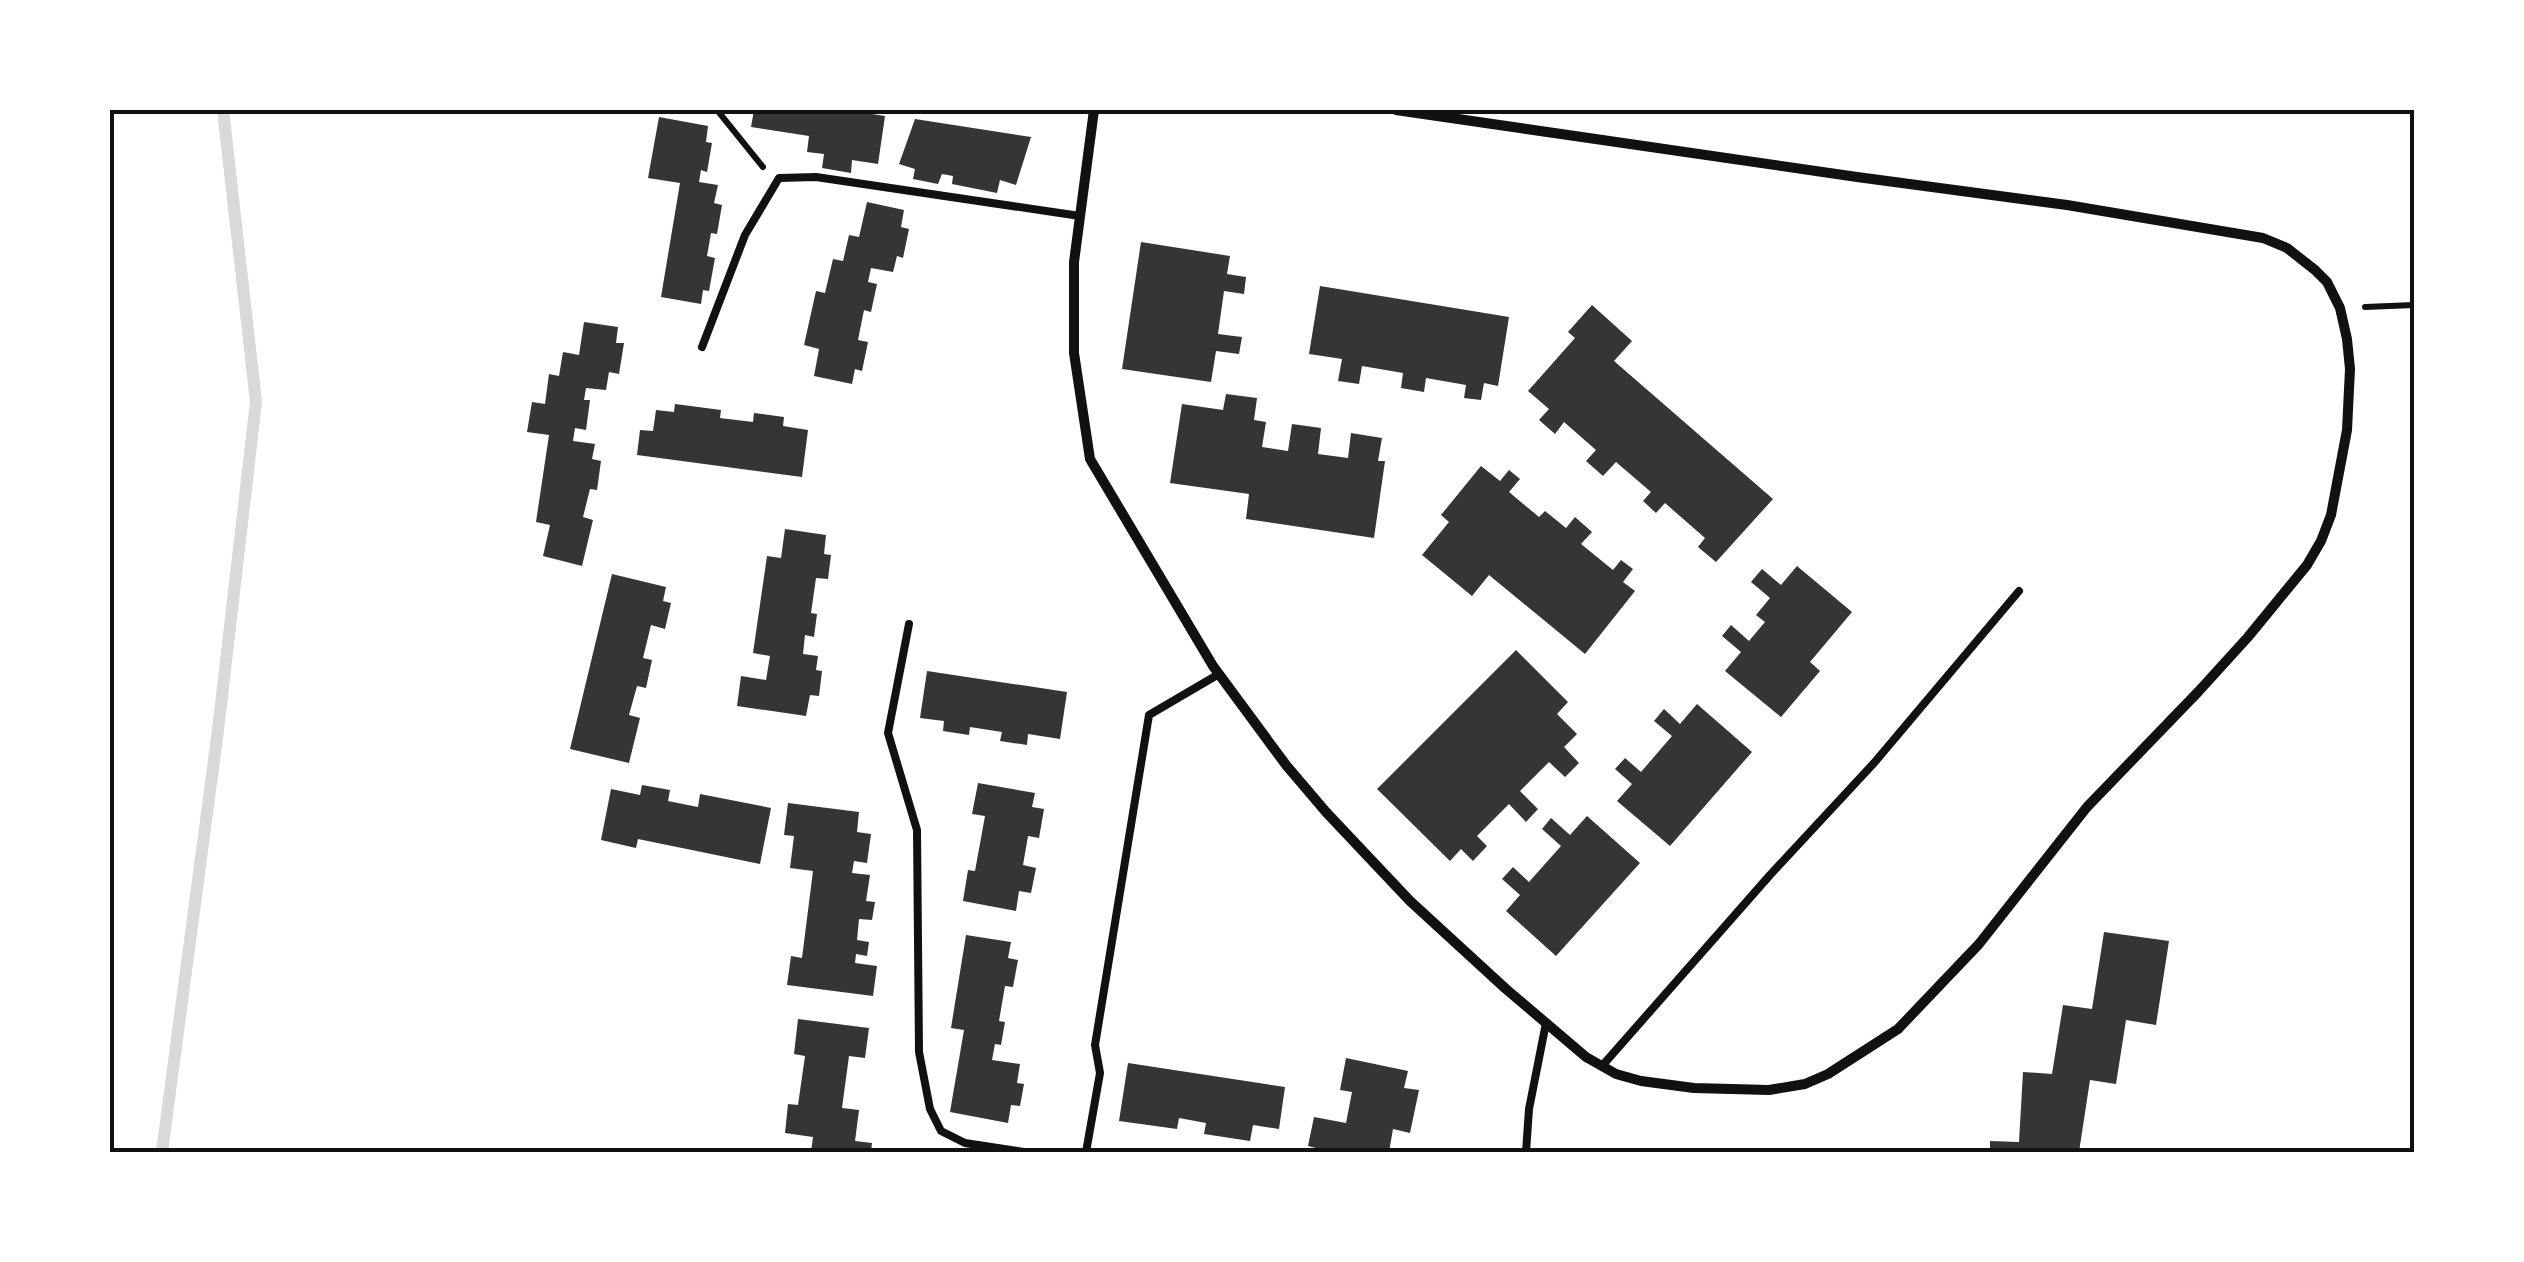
<svg xmlns="http://www.w3.org/2000/svg" width="2524" height="1262" viewBox="0 0 2524 1262" font-family="'Noto Serif',serif">
<rect width="100%" height="100%" fill="#fff"/>
<g fill="none" stroke-linecap="round" stroke-linejoin="round">
<path stroke="#d9d9d9" stroke-width="12" d="M162,1152l56,-422 38,-328 -33,-292"/>
</g>
<path fill="#353535" d="M754,110h92l39,6 -7,48 -26,-4 -1,13 -29,-5 2,-14 -17,-2 2,-16 -58,-9z
M659,117l49,9 -2,16 6,1 -5,29 -6,-2 -2,12 19,3 -4,18 8,2 -5,29 -6,-1 -4,23 8,2 -6,33 -6,-1 -2,14 -40,-7 19,-114 -32,-5z
M915,119l116,18 -15,48 -16,-5 -3,13 -45,-9 1,-8 -11,-2 -4,10 -25,-5 2,-10 -16,-5z
M867,202l37,8 -3,17 8,2 -6,29 -6,-2 -4,16 -22,-4 -3,14 9,2 -6,28 -7,-2 -6,30 10,2 -6,29 -7,-2 -3,15 -38,-8 5,-27 -15,-4 12,-54 9,2 8,-34 10,2 6,-26 10,2z
M1141,242l89,14 -3,18 19,3 -2,17 -20,-3 -6,43 24,3 -3,17 -23,-3 -5,31 -89,-13z
M1320,286l189,31 -11,69 -14,-3 -3,17 -17,-2 2,-13 -40,-7 -2,14 -23,-4 2,-15 -41,-7 -3,18 -21,-3 4,-22 -33,-5z
M1592,305l40,36 -18,20 159,138 -57,63 -18,-15 7,-9 -40,-35 -9,10 -13,-12 8,-9 -35,-30 -13,14 -17,-15 10,-11 -32,-28 -9,12 -16,-14 10,-11 -21,-18 47,-53 -7,-6z
M584,322l34,5 -2,16h8l-5,31 -10,-2 -3,18 -20,-2 -2,12h6l-4,30 -11,-2 -2,13 22,3 -3,15 9,2 -4,29 -7,-1 -7,28 10,3 -11,46 -39,-10 7,-31 -14,-3 13,-87 -22,-3 5,-30 13,2 4,-30 10,2 4,-24 16,3z
M1226,394l31,4 -3,22 12,2 -4,25 26,4 4,-27 29,4 -3,26 30,4 3,-25 31,5 -4,23h7l-11,77 -128,-19 3,-25 -79,-11 12,-79 41,6z
M675,404l46,6 -1,8 33,4 1,-9 30,4 -1,9 25,4 -6,47 -165,-22 3,-25 13,1 3,-21 18,2z
M1481,466l19,15 9,-11 11,9 -11,13 30,25 6,-6 21,17 9,-11 17,15 -11,12 32,26 8,-10 12,9 -10,13 12,9 -50,63 -96,-79 -17,21 -50,-41 27,-33 -8,-7z
M785,529l41,6 -2,19 7,1 -3,24 -12,-1 -5,35 6,1 -3,23 -9,-2 -2,19 15,2 -2,14 6,1 -3,25 -9,-1 -4,21 -69,-10 4,-30 25,4 4,-24 -17,-3 14,-97 14,2z
M1797,566l55,46 -42,50 10,9 -39,46 -56,-46 16,-19 -19,-16 9,-11 18,16 16,-19 -9,-7 14,-17 -19,-16 11,-13 19,16z
M612,574l54,13 -3,14 8,2 -6,26 -14,-4 -8,33 9,2 -6,28 -9,-2 -8,29 11,3 -11,45 -59,-14z
M1516,650l52,52 -11,12 20,20 -13,13 15,16 -14,14 -16,-15 -29,29 18,18 -12,13 -17,-18 -32,32 10,10 -14,15 -12,-12 -11,12 -73,-72z
M927,671l140,21 -7,47 -32,-5 -1,11 -27,-4 2,-9 -32,-5 -1,8 -26,-4 1,-10 -24,-3z
M1697,704l55,48 -82,94 -53,-45 15,-17 -17,-15 10,-11 16,14 31,-36 -18,-15 10,-12 16,15z
M978,783l57,10 -3,14 12,2 -5,29 -11,-2 -5,29 13,3 -5,25 -12,-2 -3,20 -53,-10 5,-31 7,1 10,-55 -13,-2z
M642,785l28,5 -2,11 30,6 2,-13 71,14 -11,56 -122,-25 -2,9 -35,-8 10,-51 29,6z
M788,803l71,9 -2,20 14,2 -4,29 -13,-2 -2,12 18,2 -4,26 9,1 -3,18 -13,-1 -2,21 12,2 -2,14 -11,-2 -1,9 22,3 -4,30 -86,-11 4,-29 11,2 11,-87 -23,-3 4,-32 -10,-1z
M1587,816l53,47 -84,93 -50,-45 14,-16 -18,-16 11,-12 16,15 32,-36 -19,-17 9,-11 19,17z
M2104,932l65,9 -13,84 -30,-5 -10,64 -26,-4 -11,72 -20,-3v3h-69v-11l29,1 4,-70 29,2 11,-69 29,4z
M966,935l45,7 -3,16 10,2 -5,27 -8,-1 -6,35 6,1 -4,23 -6,-1 -3,16 28,4 -3,19 7,1 -4,22 -9,-1 -3,18 -58,-11 14,-82 -13,-2z
M798,1019l71,9 -4,30 -16,-2 -7,52 17,2 -4,31 17,2 -1,9h-60l2,-15 -28,-4 3,-29 10,1 7,-49 -11,-2z
M1346,1058l62,13 -4,17 15,2 -9,43 -17,-4 -4,23h-70l1,-3 -12,-3 6,-29 32,6 6,-31 -12,-2z
M1128,1063l157,24 -6,42 -26,-4 -3,16 -46,-7 2,-11 -27,-5 -2,11 -58,-8z"/>
<g fill="none" stroke-linecap="round" stroke-linejoin="round">
<path stroke="#111" stroke-width="6" d="M717,110l46,57
M2365,307l49,-2"/>
<path stroke="#111" stroke-width="8" d="M702,347l43,-112 34,-57 37,-1 264,39
M909,624l-21,109 29,97 2,222 11,57 11,22 24,12 59,9
M1602,1066l168,-191 104,-112 145,-172
M1086,1152l14,-79 -5,-28 54,-330 70,-41
M1526,1152l3,-43 17,-86"/>
<path stroke="#111" stroke-width="10" d="M1094,110l-20,152v91l16,106 123,207 73,99 40,47 84,89 96,88 80,68 30,17 25,7 53,7 75,2 36,-6 23,-10 70,-45 81,-85 108,-137 111,-115 50,-55 59,-72 14,-24 10,-26 16,-85 3,-61 -3,-30 -7,-31 -13,-26 -12,-12 -28,-22 -24,-10 -196,-33 -210,-28 -461,-67"/>
</g>
<rect width="2524" height="1262" fill="none" stroke="#ffffff" stroke-width="225"/>
<rect x="112" y="112" width="2300" height="1038" fill="none" stroke="#111" stroke-width="4"/>
</svg>
